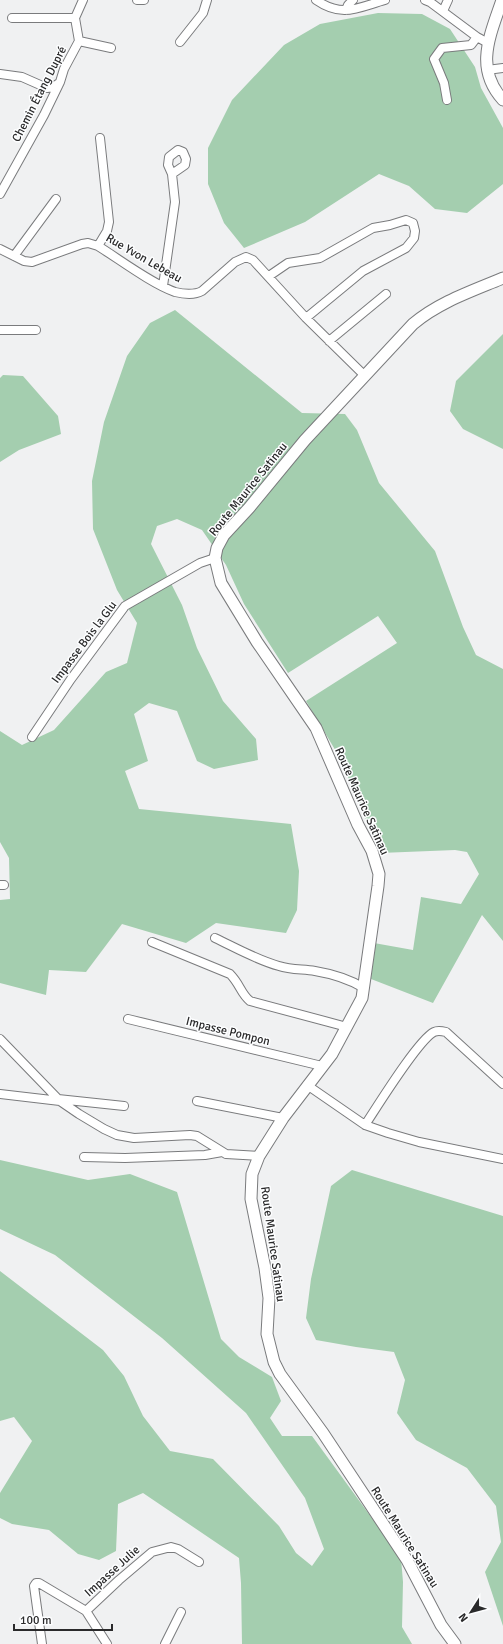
<svg xmlns="http://www.w3.org/2000/svg" width="503" height="1644" viewBox="0 0 503 1644" font-family="Signika,sans-serif">
<rect width="100%" height="100%" fill="#f0f1f2"/>
<path fill="#a4ceaf" d="M378,13l44,1 28,15 25,38 6,21 22,40v56l-36,29 -32,-4 -26,-23 -30,-12 -74,48 -61,26 -20,-25 -16,-39v-36l24,-48 52,-55 36,-21z
M175,310l127,103 43,1 12,16 22,53 56,68 28,76 13,28 27,14v272l-21,-26 -49,88 -62,-24 3,-36 39,7 8,-53 40,7 18,-30 -12,-22 -12,-2 -75,3 -40,-95 -34,-57 91,-58 -19,-27 -90,57 -44,-69 -18,-39 -24,-35 -25,-11 -20,7 -6,18 31,61 15,43 26,53 33,38 2,21 -44,9 -17,-8 -20,-50 -28,-8 -15,11 14,47 -23,10 14,38 152,15 8,47 -2,39 -11,23 -70,-10 -30,20 -64,-19 -36,48 -37,-2 -3,25 -46,-12v-83l10,-1 -1,-41 -9,-16v-111l22,14 32,-15 52,-58 21,-9 10,-40 -20,-33 -24,-61 -1,-48 12,-59 23,-66 23,-33z
M503,334v115l-40,-20 -13,-18 6,-30z
M3,375l20,1 35,40 3,18 -42,16 -19,12v-84z
M0,1160l88,20 42,-6 47,18 44,147 18,18 33,20 9,24 -11,17 12,18h30l89,122 2,24 -1,45 10,17h-170l-1,-61 -2,-25 -96,-65 -25,11 -2,47 -17,9 -21,-6 -29,-24 -37,-6 -12,-6v-25l32,-52 -18,-24 -14,4v-150l103,79 21,26 19,40 27,35 43,8 66,67 17,27 16,13 12,-17 -19,-51 -59,-85 -84,-75 -107,-83 -55,-26z
M352,1170l151,46v410l-18,-54 16,-30 -5,-36 -29,-38 -51,-28 -19,-27 8,-33 -11,-28 -38,-5 -40,-7 -10,-22 5,-39 20,-93z"/>
<g fill="none" stroke-linecap="round" stroke-linejoin="round">
<g stroke="#7a7b7d" stroke-width="10">
<path id="minor" d="M137,0h7
M316,0c26,18 41,8 69,0
M425,0l5,2 47,35 11,6
M346,10l2,-5 5,-5
M443,11l5,-11
M12,18h63
M79,41l32,7
M180,42l23,-29 4,-13
M487,70l16,-2
M0,74l22,3 25,11 6,-1 6,-4
M447,100l-3,-17 -10,-24 8,-11 29,-3 6,-8
M0,194l44,-79 16,-33 4,-13 15,-28 -4,-23 8,-18
M98,246l9,-15 2,-9 -9,-84
M0,249l24,12 8,1 50,-18 6,-1 10,3c21,13 54,38 77,46 8,2 20,3 27,-1l33,-29 11,-5 7,3 53,58 58,57
M14,256l42,-57
M269,276l19,-13 32,-5 53,-30 17,-3 16,-5 7,3 2,8 -1,7 -8,10 -43,23 -57,47
M163,286l12,-84 -3,-28 -4,-9 1,-8 9,-7 5,2 3,7 -1,6 -13,9
M0,330h36
M329,341l57,-47
M32,737l39,-58 54,-73 75,-43 15,-5
M0,885h4
M215,938c21,10 42,22 64,28 12,4 24,3 36,5 18,3 34,8 49,17
M152,942l78,32c10,10 11,20 20,27l97,26
M128,1019l194,47
M0,1039l60,62 19,13 25,15 13,6 17,3 56,-3 7,1 29,18 33,2
M307,1085l58,40 23,8 31,9 84,17
M0,1094l60,7
M58,1099l66,7
M197,1101l86,17
M365,1125c12,-18 53,-85 69,-93 4,-2 8,-1 12,0l57,52
M84,1157l41,1 80,-3 17,-3
M86,1611l33,-31 33,-28 19,-5 7,2 21,13
M42,1644l-8,-58 2,-3h3l47,28 21,33
M165,1644l16,-32"/>
</g>
<g stroke="#7a7b7d" stroke-width="13">
<path id="secondary" d="M502,0c-12,36 -28,68 1,100
M455,1644l-14,-19 -34,-65 -84,-127 -43,-59 -6,-12 -7,-28 2,-36 -4,-30 -14,-69 1,-25 7,-18 24,-38 49,-64 30,-56 16,-112 1,-12 -7,-23 -14,-26 -42,-97 -59,-86 -36,-59 -6,-25 2,-10 7,-13 25,-27 56,-68 108,-116c26,-22 59,-33 90,-46"/>
</g>
<use href="#minor" stroke="#fff" stroke-width="8"/>
<use href="#secondary" stroke="#fff" stroke-width="11"/>
</g>
<g text-anchor="middle" stroke-width="3" stroke-linejoin="round" paint-order="stroke">
<g font-size="12" fill="#2a2a2b" stroke="#fdfeff">
<text transform="translate(39 94) rotate(-63)" y="4">Chemin Étang Dupré</text>
<text transform="translate(144 258) rotate(30)" y="4">Rue Yvon Lebeau</text>
<text transform="translate(248 489) rotate(-51)" y="4">Route Maurice Satinau</text>
<text transform="translate(84 642) rotate(-53)" y="4">Impasse Bois la Glu</text>
<text transform="translate(362 801) rotate(66)" y="4">Route Maurice Satinau</text>
<text transform="translate(228 1031) rotate(14)" y="4">Impasse Pompon</text>
<text transform="translate(273 1244) rotate(82)" y="4">Route Maurice Satinau</text>
<text transform="translate(405 1537) rotate(58)" y="4">Route Maurice Satinau</text>
<text transform="translate(112 1571) rotate(-42)" y="4">Impasse Julie</text>
</g>
</g>
<g transform="translate(471 1612) rotate(234)" stroke="#fdfeff" stroke-width="3" paint-order="stroke">
<path d="M0-3L7 15L0 10L-7 15Z" fill="#2a2a2b"/>
<text y="-6" font-size="11" font-weight="bold" text-anchor="middle" fill="#2a2a2b">N</text>
</g>
<path d="M14 1624v6h98v-6" fill="none" stroke="#2a2a2b" stroke-width="2"/>
<text x="20" y="1624" font-size="12" fill="#2a2a2b" stroke="#fdfeff" stroke-width="3" paint-order="stroke">100 m</text>
</svg>
